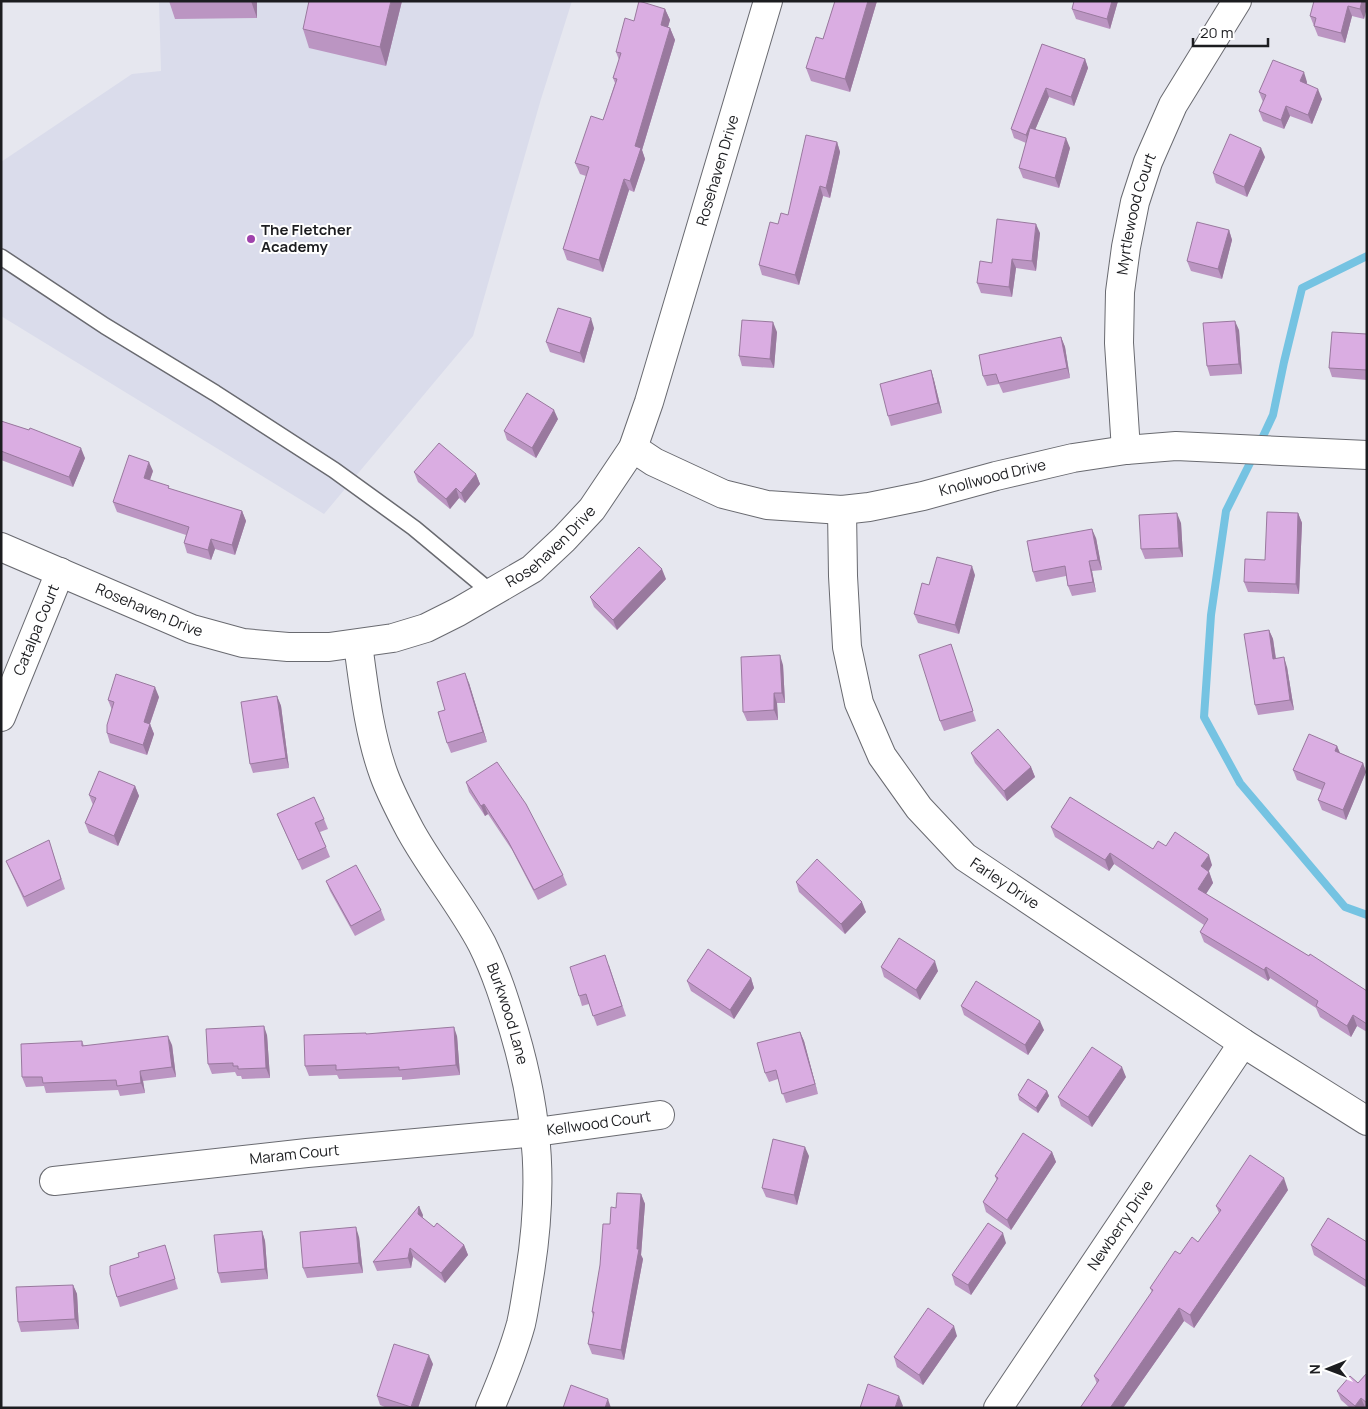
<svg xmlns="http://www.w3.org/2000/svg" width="1368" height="1409" viewBox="0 0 1368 1409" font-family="Manrope,sans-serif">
<rect width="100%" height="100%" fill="#e6e7ef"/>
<path fill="#dadceb" d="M159,1h413l-31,98 -68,237 -149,178 -323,-198v-154l131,-88 29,-3z"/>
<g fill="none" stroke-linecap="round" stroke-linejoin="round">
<path stroke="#75c3e2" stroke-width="8" d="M1259,445l14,-30 11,-53 18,-74 65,-32
M1254,455l-28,56 -15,104 -7,102 36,66 105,124 22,8"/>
<g stroke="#696a70" stroke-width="18">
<path id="service" d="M1,257l104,69 110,67 119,77 80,58 78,65"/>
</g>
<g stroke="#696a70" stroke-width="30">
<g id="minor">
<path id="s1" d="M633,448l21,14 69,32 44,11 75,5 27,-3 54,-11 73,-20 77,-18 53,-8 50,-4 191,9"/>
<path id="s2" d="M1126,450l-7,-107 1,-51 6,-45 9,-45 13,-40 25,-57 64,-104"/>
<path id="s3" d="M842,510l1,66 4,71 12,56 23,53 37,52 46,49 278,186 124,78"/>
<path id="s4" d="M1,547l191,82 51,14 45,4h41l64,-9 33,-10 32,-16 74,-43 32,-30 28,-30 41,-61 16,-46 119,-401"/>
<path id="s5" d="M358,644c6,44 11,90 26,131 7,19 17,38 26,55 22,40 51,74 72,114 14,28 23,57 32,87 26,88 30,162 14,253 -2,13 -4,27 -7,40 -8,29 -19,56 -31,84"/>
<path id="s6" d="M1,717l59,-145"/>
<path id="s7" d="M54,1181l253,-28 229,-21 124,-17"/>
<path id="s8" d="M998,1408l245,-365"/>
</g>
</g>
<use href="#service" stroke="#fff" stroke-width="15"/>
<use href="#minor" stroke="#fff" stroke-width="28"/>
</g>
<path fill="#bb95c2" d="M169,1h88v17l-82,1z
M402,1l-16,65 -77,-18 -6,-19z
M835,1h42l-27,91 -39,-11 -5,-13 17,-29z
M1074,1h44l-8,28 -34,-10 -4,-10z
M1367,1l-3,18 -12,-3 -7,27 -27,-7 -8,-20z
M665,9l5,11 -2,7 2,1 5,12 -33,110 3,9 -11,33 -5,-2 -26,82 -36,-12 -4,-11 23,-73 -6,-2 -5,-11 28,-43 12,-37 -2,-5 6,-18 -3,-8 18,-31z
M1042,44l43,15 3,9 -14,38 -25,-9 -14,33 35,18 -11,40 -36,-10 -4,-10 7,-25 -12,-5 -3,-9z
M1307,82v2l15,15 -10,25 -22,-8 -6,13 -21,-8 -4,-10 4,-9 -4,-10z
M837,142l3,10 -10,46 -7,-2 -24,89 -37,-10 -3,-10 19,-41 10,-9z
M1265,157l-18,40 -31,-14 -3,-10z
M1229,230l3,10 -10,39 -31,-8 -4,-10z
M1040,233l-4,38 -20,-3 -4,29 -31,-4 -4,-10 15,-20z
M594,328l-10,35 -34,-11 -4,-10z
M1239,330l3,44 -32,2 -3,-10z
M777,332l-3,36 -32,-2 -3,-10z
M1367,334v46l-35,-3 -3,-9z
M1061,337l4,10 5,31 -67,15 -4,-9 -12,2 -4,-10z
M931,370l3,10 8,33 -51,13 -3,-10z
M558,419l-22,39 -29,-18 -3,-9z
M1,421l28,9 56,28 -12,29 -72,-27z
M153,471l-3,9 19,9 73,22 4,10 -11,34 -20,-6 -4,11 -24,-7 -3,-10 2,-8 -69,-23 -4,-10z
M414,472l62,2 4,10 -15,19 -6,-5 -9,11 -32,-27z
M1298,513l4,10 -3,71 -51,-2 -4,-10 21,-22z
M1181,523l2,34 -38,2 -4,-10z
M1096,538l6,32 -10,1 4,21 -24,4 -4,-10 -2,-10 -30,6 -3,-10z
M975,575l-16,59 -41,-11 -4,-9 15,-29z
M666,579l-49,51 -23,-23 -4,-10z
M1269,630l4,9 3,19 11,9 7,43 -36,5 -3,-10z
M951,644l25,77 -32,10 -4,-10z
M783,665l2,38h-8l1,17 -31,1 -4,-9z
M469,683l18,59 -36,11 -4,-10 -2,-33z
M277,696l4,10 8,62 -36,5 -3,-9z
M159,697l-9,27 4,10 -7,21 -37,-12 -3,-10 5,-23 -4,-10z
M1337,746l3,7 23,10 3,9 -20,48 -24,-10 -4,-10 4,-10 -25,-10 -4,-10z
M971,753l60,14 4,10 -28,24 -32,-38z
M466,782l97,93 4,10 -29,15 -26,-50 -24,-36 -3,2 -16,-24z
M135,786l4,10 -21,50 -29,-13 -4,-10 8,-18 -4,-10z
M277,814l47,5 4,10 -8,3 10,25 -28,13 -21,-47z
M1051,827l102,22 13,-3 46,19 -3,6 4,12 -7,11 161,97v41l-10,-6 -6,11 -31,-20 -4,-9 -46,-30 -2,3 -64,-39 -4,-10 4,-7 -90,-61 -5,7 -54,-34z
M52,850l13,39 -38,18 -17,-37 -4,-9z
M326,881l55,29 4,10 -30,16 -25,-45z
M796,882l70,30 -21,22 -46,-42z
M609,965l17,51 -29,10 -8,-22 -7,2 -3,-10z
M881,967l57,4 -18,29 -36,-23z
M751,978l3,10 -20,31 -43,-28 -4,-10z
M961,1006l83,24 -16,25 -64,-40z
M800,1032l4,9 14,53 -32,9 -8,-24 -9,3 -4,-9z
M366,1034l91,2 3,39 -58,5v-3l-63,2 -2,-4 -28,1 -4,-10z
M267,1035l3,43 -28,1 -1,-3h-4l-2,-4 -23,2 -4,-10z
M82,1041l2,5 88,-1 4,32 -33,4 2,12 -25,3 -2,-6 -72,3 -2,-7 -18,1 -4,-10z
M1126,1077l-34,50 -31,-21 -3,-9z
M1047,1091l2,5 -11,17 -19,-13 -1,-5z
M1052,1152l4,10 -45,68 -25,-18 -3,-10 14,-21 -2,-5z
M809,1156l-12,49 -31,-8 -4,-9z
M1288,1190l-94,138 -10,-7 -61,87h-43l17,-24 -3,-8 58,-84 -2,-4 30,-34 18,-12 21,-29 -3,-7z
M641,1194l4,10 -4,51 2,4 -19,101 -32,-6 -4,-10 5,-27 -1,-5 18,-88 6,-16z
M423,1215l-1,3 12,9 30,18 4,10 -23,28 -32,-26 -2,11 -34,3 -4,-9z
M262,1231l3,10 3,38 -47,4 -3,-10z
M359,1237l4,36 -56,5 -4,-10z
M1367,1242v46l-53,-33 -3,-10z
M1006,1243l-35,52 -16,-10 -3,-10z
M165,1245l13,44 -58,18 -3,-10 22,-40z
M73,1285l4,9 2,35 -58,3 -3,-10z
M957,1336l-34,49 -26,-18 -3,-10z
M433,1364l-15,44h-31l-7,-3 -3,-9z
M1367,1373v35h-17l-9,-8 -4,-9 21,-8z"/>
<path fill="#99799e" d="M251,1h6v17z
M391,1h11l-16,65 -6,-19z
M868,1h9l-27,91 -5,-13z
M1112,1h6l-8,28 -3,-10z
M1362,1h5v7l-3,11 -4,-10z
M1348,6l4,10 -7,27 -4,-10z
M665,9l5,11 -5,17 -4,-12z
M670,28l5,12 -33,110 3,9 -11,33 -4,-11 5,-35z
M1085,59l3,9 -14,38 -3,-9z
M1304,72l3,10 -3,9 -4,-10z
M1046,88l3,9 -20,47 -3,-9z
M1318,89l4,10 -10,25 -4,-9z
M1286,106l4,10 -6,13 -3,-9z
M1066,138l4,10 -11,40 -4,-10z
M837,142l3,10 -10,46 -4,-10z
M1261,148l4,9 -18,40 -3,-10z
M624,179l5,11 -26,82 -4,-12z
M820,186l3,10 -24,89 -4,-10z
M1036,224l4,9 -4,38 -4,-10z
M1229,230l3,10 -10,39 -4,-10z
M1012,259l4,9 -4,29 -3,-10z
M591,318l3,10 -10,35 -4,-10z
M1235,321l4,9 3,44 -3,-10z
M773,322l4,10 -3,36 -4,-9z
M1061,337l4,10 5,31 -3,-10z
M931,370l3,10 8,33 -4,-10z
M554,410l4,9 -22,39 -4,-10z
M81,448l4,10 -12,29 -4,-10z
M149,462l4,9 -6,17 -3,-10z
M476,474l4,10 -15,19 -4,-10z
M456,488l3,10 -9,11 -4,-10z
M242,511l4,10 -11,34 -3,-10z
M1177,513l4,10 2,34 -4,-9z
M1298,513l4,10 -3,71 -3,-10z
M1092,529l4,9 6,32 -4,-10z
M211,539l4,10 -4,11 -3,-10z
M1089,561l3,10 4,21 -3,-10z
M972,566l3,9 -16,59 -4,-9z
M662,569l4,10 -49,51 -4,-10z
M1269,630l4,9 4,29 -4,-9z
M780,655l3,10 2,38 -3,-10z
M1284,657l3,10 7,43 -4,-10z
M465,673l4,10 18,59 -4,-10z
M155,687l4,10 -12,35 -3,-10z
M774,693l3,10 1,17 -4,-10z
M277,696l4,10 8,62 -3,-10z
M150,724l4,10 -7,21 -4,-10z
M1337,746l4,10 -6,-5z
M1363,763l3,9 -20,48 -3,-10z
M1031,767l4,10 -28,24 -3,-10z
M135,786l4,10 -21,50 -4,-10z
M484,804l4,10 -3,2 -4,-10z
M1110,853l4,11 -5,7 -4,-11z
M1209,855l3,10 -7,12 -4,-11z
M1209,872l4,11 -11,17 -4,-11z
M862,902l4,10 -21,22 -4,-10z
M935,961l3,10 -18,29 -4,-10z
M1266,967l4,11 -2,3 -4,-11z
M751,978l3,10 -20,31 -4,-9z
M1353,1015l4,11 -6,11 -4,-11z
M1040,1021l4,9 -16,25 -3,-10z
M264,1026l3,9 3,43 -4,-10z
M454,1027l3,9 3,39 -4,-10z
M800,1032l4,9 14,53 -3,-10z
M168,1036l4,9 4,32 -4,-10z
M1122,1067l4,10 -34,50 -4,-10z
M140,1071l3,10 2,12 -4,-10z
M1047,1091l2,5 -11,17 -2,-5z
M805,1147l4,9 -12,49 -3,-10z
M1052,1152l4,10 -45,68 -4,-10z
M1284,1178l4,12 -94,138 -4,-13z
M641,1194l4,10 -4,51 2,4 -19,101 -3,-10 16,-101z
M419,1206l4,9 -2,9 -3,-10z
M356,1227l3,10 4,36 -4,-10z
M262,1231l3,10 3,38 -3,-10z
M1003,1233l3,10 -35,52 -3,-10z
M464,1245l4,10 -23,28 -4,-10z
M410,1248l3,9 -2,11 -3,-10z
M73,1285l4,9 2,35 -4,-10z
M1179,1308l5,13 -61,87h-13z
M954,1326l3,10 -34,49 -4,-10z
M429,1355l4,9 -15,44h-7z
M899,1396l4,10 -1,2h-7z
M1361,1398l4,9 -10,1v-2z
M608,1399l3,9h-6z"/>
<path fill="#daade2" stroke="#99799e" d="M309,1h82l-11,46 -77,-18z
M639,1l26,8 -4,16 9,3 -35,118 6,2 -11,33 -6,-2 -25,81 -36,-11 26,-82 -14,-4 16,-47 12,4 14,-41 -4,-1 8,-25 -5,-1 9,-34 9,3z
M835,1h33l-23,78 -39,-11 10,-31 7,2z
M1074,1h38l-5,18 -35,-10z
M1314,1h48l-2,8 -12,-3 -7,27 -27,-7 2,-8 -6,-2z
M1042,44l43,15 -14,38 -25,-9 -20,47 -15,-6z
M1273,60l31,12 -4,9 18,8 -10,26 -22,-9 -5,14 -22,-9 7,-16 -7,-3z
M1030,128l36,10 -11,40 -36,-10z
M1230,134l31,14 -17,39 -31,-14z
M806,135l31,7 -11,46 -6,-2 -25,89 -36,-10 11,-43 8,2 3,-11 7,2z
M997,219l39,5 -4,37 -20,-2 -3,28 -32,-4 3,-22 12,2z
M1197,222l32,8 -11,39 -31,-8z
M558,308l33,10 -11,35 -34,-11z
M742,320l31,2 -3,37 -31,-3z
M1235,321l4,43 -32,2 -4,-43z
M1332,332l35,2v36l-38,-2z
M1061,337l6,31 -68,15 -3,-9 -13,2 -4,-21z
M931,370l7,33 -50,13 -8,-32z
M527,393l27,17 -22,38 -28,-17z
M1,421l28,9 1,-2 51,20 -12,29 -68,-26z
M439,443l37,31 -15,19 -5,-5 -10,11 -32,-27z
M129,455l20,7 -5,16 25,8 -1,2 74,23 -10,34 -21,-6 -3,11 -24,-7 5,-16 -76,-25z
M1267,512l31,1 -2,71 -52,-2 1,-23 20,1z
M1177,513l2,35 -38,1 -2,-34z
M1092,529l6,31 -9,1 4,21 -25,4 -3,-20 -32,6 -6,-31z
M639,547l23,22 -49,51 -23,-23z
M937,557l35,9 -17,59 -41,-11 8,-31 7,2z
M1269,630l4,29 11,-2 6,43 -35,5 -11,-71z
M951,644l22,67 -33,10 -21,-66z
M780,655l2,38h-8v17l-31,2 -2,-55z
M465,673l18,59 -36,11 -9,-31 7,-2 -8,-28z
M116,674l39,13 -11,35 6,2 -7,21 -36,-12v-8l7,-23 -6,-2z
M277,696l9,62 -36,6 -9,-62z
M998,729l33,38 -27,24 -33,-38z
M1309,734l28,12 -2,5 28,12 -20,47 -25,-10 7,-17 -32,-13z
M497,762l29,42 37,71 -29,15 -26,-49 -24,-37 -3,2 -15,-24z
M99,771l36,15 -21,50 -29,-13 11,-25 -7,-3z
M314,797l10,22 -9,4 11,24 -28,13 -21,-46z
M1070,797l83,52 5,-8 8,5 9,-14 34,23 -8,11 8,6 -11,17 111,67 1,-2 57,37v33l-14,-9 -6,11 -31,-20 2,-5 -52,-34 -2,3 -64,-38 8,-13 -98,-66 -5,7 -54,-33z
M49,840l12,39 -37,18 -18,-36z
M817,859l45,43 -21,22 -45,-42z
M356,865l25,45 -30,16 -25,-45z
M899,938l36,23 -19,29 -35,-23z
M708,949l43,29 -21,32 -43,-29z
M605,955l17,51 -29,10 -7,-22 -7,2 -9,-29z
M976,981l64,40 -15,24 -64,-39z
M264,1026l2,42 -28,1v-3h-5v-3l-25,1 -2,-35z
M454,1027l2,38 -57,5v-3l-63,3v-5l-31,1 -1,-31 62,-2v1z
M800,1032l15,52 -33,10 -6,-24 -11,3 -8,-30z
M168,1036l4,31 -32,4 1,12 -24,3 -1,-6 -73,3 -1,-6h-20l-1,-33 61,-3v5z
M1092,1047l30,20 -34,50 -30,-20z
M1028,1079l19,12 -11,17 -18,-13z
M1023,1133l29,19 -45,68 -24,-18 15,-24 -3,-2z
M773,1139l32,8 -11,48 -32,-7z
M1250,1155l34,23 -94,137 -11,-7 -69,100h-30l19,-28 -5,-4 59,-86 -3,-2 25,-37 5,3 12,-17 6,5 23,-32 -5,-4z
M617,1193l24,1 -4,55h2l-18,101 -33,-6 6,-32h-2l8,-47 3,-41h7l1,-17 5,1z
M419,1206l-1,8 16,13 3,-4 27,22 -23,28 -31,-25 -2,10 -35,4z
M1328,1218l39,24v39l-56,-36z
M988,1223l15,10 -35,52 -16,-10z
M356,1227l3,36 -56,5 -3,-36z
M262,1231l3,38 -47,4 -4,-38z
M165,1245l10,34 -58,18 -7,-23v-8l29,-9 -1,-4z
M73,1285l2,34 -57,3 -2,-35z
M928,1308l26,18 -35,49 -25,-18z
M394,1344l35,11 -18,52 -34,-11z
M1367,1373v30l-6,-5 -6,8 -18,-15 13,-15 8,7z
M868,1384l31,12 -4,12h-35z
M571,1385l37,14 -3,9h-42z"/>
<circle fill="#9f42ac" stroke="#fff" stroke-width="2" cx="251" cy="239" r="5"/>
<g text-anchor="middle" stroke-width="4" stroke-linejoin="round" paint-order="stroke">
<g font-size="15" fill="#1c1d20" stroke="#fff">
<text dy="5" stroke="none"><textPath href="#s4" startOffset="1016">Rosehaven Drive</textPath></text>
<text dy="5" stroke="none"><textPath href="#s2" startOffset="238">Myrtlewood Court</textPath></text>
<text dy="5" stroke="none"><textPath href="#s1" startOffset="376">Knollwood Drive</textPath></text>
<text dy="5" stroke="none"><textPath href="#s4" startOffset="596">Rosehaven Drive</textPath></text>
<text dy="5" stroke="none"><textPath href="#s4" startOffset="161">Rosehaven Drive</textPath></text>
<text dy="5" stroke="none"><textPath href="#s6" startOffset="94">Catalpa Court</textPath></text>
<text dy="5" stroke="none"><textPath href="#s3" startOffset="431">Farley Drive</textPath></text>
<text dy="5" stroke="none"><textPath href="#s5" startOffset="404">Burkwood Lane</textPath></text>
<text dy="5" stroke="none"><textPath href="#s7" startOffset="548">Kellwood Court</textPath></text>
<text dy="5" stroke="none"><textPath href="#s7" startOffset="242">Maram Court</textPath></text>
<text dy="5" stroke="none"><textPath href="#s8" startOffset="220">Newberry Drive</textPath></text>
</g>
<g font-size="15" font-weight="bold" fill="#1c1d20" stroke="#fff" text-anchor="start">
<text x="261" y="235">The Fletcher<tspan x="261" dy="17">Academy</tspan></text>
</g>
</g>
<rect width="1368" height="1409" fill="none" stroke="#1c1d20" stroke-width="5"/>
<g transform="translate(1328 1369) rotate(269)" stroke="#ffffff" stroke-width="4" paint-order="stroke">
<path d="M0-4L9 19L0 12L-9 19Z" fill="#1c1d20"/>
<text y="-8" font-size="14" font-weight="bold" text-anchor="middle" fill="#1c1d20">N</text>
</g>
<path d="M1193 38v8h75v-8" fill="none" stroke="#1c1d20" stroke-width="2.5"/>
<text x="1200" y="38" font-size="15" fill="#1c1d20" stroke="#ffffff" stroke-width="4" paint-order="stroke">20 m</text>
</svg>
